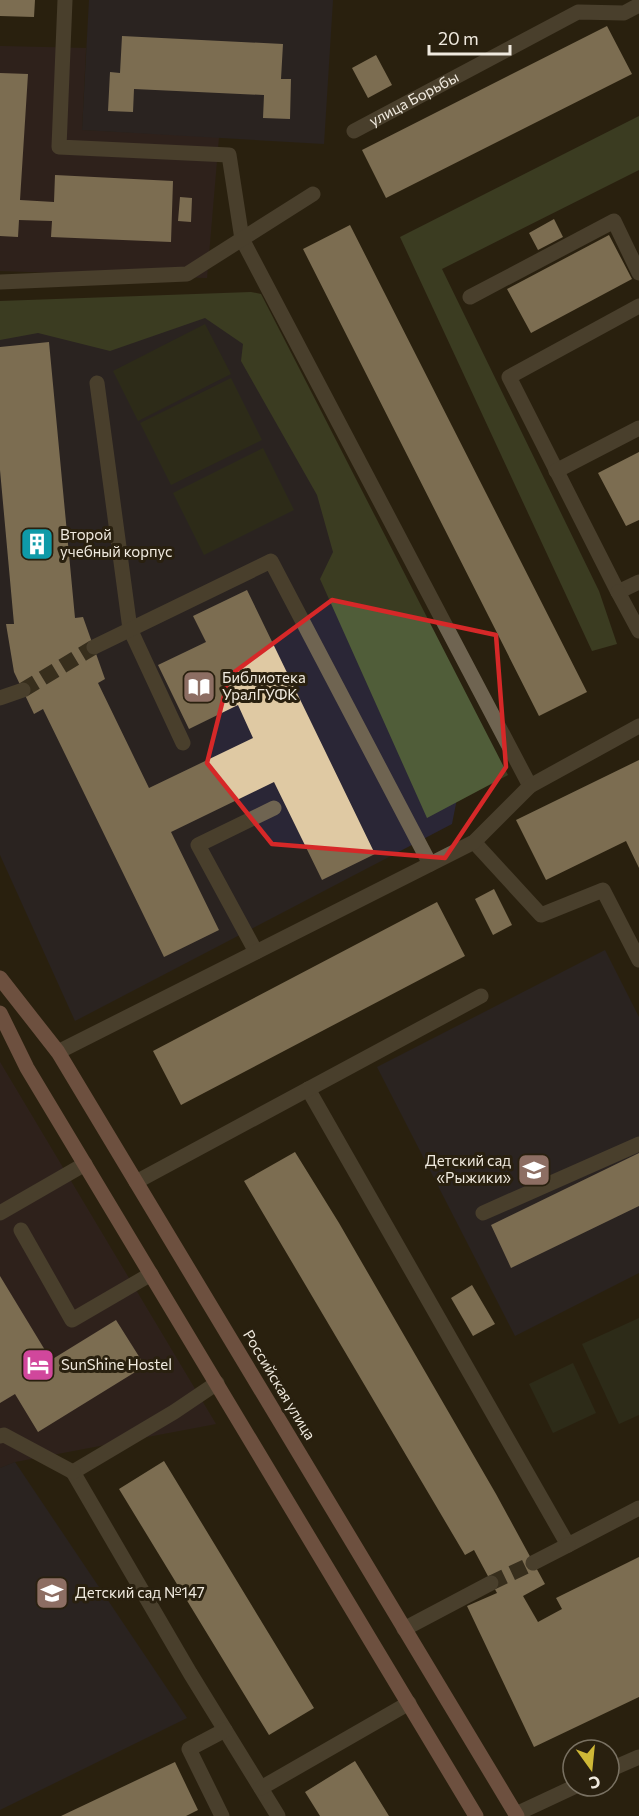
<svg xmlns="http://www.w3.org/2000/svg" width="639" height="1816" viewBox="0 0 639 1816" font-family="Commissioner,sans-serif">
<rect width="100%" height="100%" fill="#29200f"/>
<path fill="#34232c" d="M0,46l86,2 -4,82 137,7 -12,141 -207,-7z
M0,1062l216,362 -201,38 -15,6z"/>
<path fill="#2a2636" d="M89,0h244l-9,144 -242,-14z
M205,306l76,56 189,371 -18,91 -377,197 -75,-166v-541z
M605,950l34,67v256l-124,63 -138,-269z
M15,1462l172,256 -187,92v-342z"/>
<path fill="#313824" d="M205,324l26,50 -93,47 -25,-50z
M231,378l31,62 -91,45 -31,-62z
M263,448l31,62 -90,45 -31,-62z
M639,1318v97l-20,9 -37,-80z
M573,1363l23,50 -43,20 -24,-49z"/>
<path fill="#505d39" d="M639,116v54l-197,99 157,322 18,53 -25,7 -192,-414z
M251,292l10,2 247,481 -81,43 -107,-239 13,-27 -16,-57 -76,-134 2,-17 -38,-26 -95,33 -72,-18 -38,7v-39z"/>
<path fill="#dfc9a3" d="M0,0h35l-1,17 -34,-1z
M607,26l25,48 -246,124 -24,-48z
M122,36l161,8 -2,35h10l-1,40 -27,-1 1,-23 -130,-6 -1,23 -25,-1 2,-39 10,1z
M376,55l16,30 -24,13 -16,-30z
M0,73l28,1 -8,126 34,2 1,-27 118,6 -2,61 -120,-5 1,-16 -33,-1 -1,17 -18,-1z
M180,197l12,1 -1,24 -13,-1z
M554,219l9,18 -25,13 -9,-17z
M350,225l237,467 -48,24 -236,-467z
M609,235l23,44 -101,54 -24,-44z
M49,342l26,276 8,-1 22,62 -7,4 51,105 104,-50 -15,-33 -49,24 -31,-64 48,-23 -13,-26 54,-26 128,264 -53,26 -48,-98 -103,50 48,98 -55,27 -121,-248 -9,5 -20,-42 -8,-48h8l-14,-154v-123z
M639,452v68l-13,6 -28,-53z
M639,760v108l-13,-27 -80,39 -30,-60z
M494,889l18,36 -19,10 -18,-36z
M437,902l28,54 -284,149 -28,-54z
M295,1152l44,71 157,271 49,90 -22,12 15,26 24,-13 -6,-11 83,-41v140l-105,50 -67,-141 30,-13 -23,-43 -9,5 -221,-374z
M639,1153v53l-128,62 -20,-43z
M0,1276l51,84 65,-40 29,46 -107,66 -23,-38 -15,9z
M472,1285l23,39 -22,12 -22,-38z
M164,1461l150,247 -45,27 -150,-246z
M355,1761l34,55h-69l-15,-24z
M175,1762l23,48 -12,6h-125z"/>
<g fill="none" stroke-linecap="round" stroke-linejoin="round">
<path stroke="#473e2e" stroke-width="15" stroke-dasharray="15 8" stroke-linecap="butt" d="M23,690l71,-43
M491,1583l42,-20"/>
<g stroke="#6f6451" stroke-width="15">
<path d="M65,0l-6,147 170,8 13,84 288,547"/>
<path id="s1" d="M354,131l224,-119 46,1 15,-8"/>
<path d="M0,282l187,-8 126,-80"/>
<path d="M470,297l144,-76 25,52"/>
<path d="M639,306l-130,71 109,215 21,-10"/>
<path d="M97,383l33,246 53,114"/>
<path d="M556,471l83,-43"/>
<path d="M618,592l21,39"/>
<path d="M94,647l177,-86 159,303"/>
<path d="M0,698l23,-8"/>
<path d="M474,842l67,73 62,-25 36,70"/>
<path d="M256,952l-58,-107 76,-37"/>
<path d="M58,1052l416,-210 56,-56 109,-60"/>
<path d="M308,1089l260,456 71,-37"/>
<path d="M136,1182l345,-186"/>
<path d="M0,1213l85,-49"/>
<path d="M483,1213l156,-69"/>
<path d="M21,1230l51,90 79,-46"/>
<path d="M217,1383l-43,29 -101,60 117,201 88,143"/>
<path d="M0,1436l4,-1 69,37"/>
<path d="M533,1563l35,-18"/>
<path d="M404,1629l87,-46"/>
<path d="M609,1770l30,-13"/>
<path d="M261,1788l148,-85"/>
<path d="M516,1814l60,-28"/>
<path d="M222,1816l-33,-67 36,-19"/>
</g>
<path stroke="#be8a7b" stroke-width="15" d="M0,978l58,74 459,764
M0,1013l27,55 449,748"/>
</g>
<path d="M0 0H639V1816H0ZM332,600l164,35 10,132 -61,91 -173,-14 -65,-81 22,-87z" fill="#29200f" fill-opacity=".55" fill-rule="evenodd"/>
<path fill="none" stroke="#d62828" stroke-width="4.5" stroke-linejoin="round" d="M332,600l164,35 10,132 -61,91 -173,-14 -65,-81 22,-87z"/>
<defs>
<g id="building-square" transform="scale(1.725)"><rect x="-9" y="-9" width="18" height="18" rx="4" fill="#0f9aa8" stroke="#29200f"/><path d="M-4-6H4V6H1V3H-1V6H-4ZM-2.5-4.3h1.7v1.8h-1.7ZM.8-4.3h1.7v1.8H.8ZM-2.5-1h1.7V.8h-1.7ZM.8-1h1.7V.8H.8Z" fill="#fff"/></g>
<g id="library-square" transform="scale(1.725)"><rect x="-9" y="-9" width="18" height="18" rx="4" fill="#8d6e63" stroke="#29200f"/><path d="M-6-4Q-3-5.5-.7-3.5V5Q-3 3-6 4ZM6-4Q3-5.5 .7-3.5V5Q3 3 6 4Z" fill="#fff"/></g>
<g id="school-square" transform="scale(1.725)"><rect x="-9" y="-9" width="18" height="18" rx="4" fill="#8d6e63" stroke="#29200f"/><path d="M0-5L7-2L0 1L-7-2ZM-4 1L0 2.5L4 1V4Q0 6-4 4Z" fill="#fff"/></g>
<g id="hotel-square" transform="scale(1.725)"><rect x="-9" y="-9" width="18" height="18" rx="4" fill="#d1479c" stroke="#29200f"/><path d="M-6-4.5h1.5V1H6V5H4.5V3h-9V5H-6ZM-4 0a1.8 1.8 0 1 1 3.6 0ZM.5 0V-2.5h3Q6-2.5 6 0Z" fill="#fff"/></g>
</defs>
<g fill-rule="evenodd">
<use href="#building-square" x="37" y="544"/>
<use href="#library-square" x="199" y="687"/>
<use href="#school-square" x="534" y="1170"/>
<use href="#hotel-square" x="38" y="1365"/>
<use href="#school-square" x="52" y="1593"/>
</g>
<g text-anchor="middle" stroke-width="6" stroke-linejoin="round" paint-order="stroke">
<g font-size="15" fill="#f0eadf" stroke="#29200f">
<text dy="5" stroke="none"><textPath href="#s1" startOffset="68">улица Борьбы</textPath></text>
<text transform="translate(279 1385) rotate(59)" y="5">Российская улица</text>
</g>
<g font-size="15" fill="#f0eadf" stroke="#29200f" text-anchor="start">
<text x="60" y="540">Второй<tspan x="60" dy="17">учебный корпус</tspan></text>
<text x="222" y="683">Библиотека<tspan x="222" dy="17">УралГУФК</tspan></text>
<text x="511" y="1166" text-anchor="end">Детский сад<tspan x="511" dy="17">«Рыжики»</tspan></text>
<text x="61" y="1370">SunShine Hostel</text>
<text x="75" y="1598">Детский сад №147</text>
</g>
</g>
<g transform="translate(591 1768) rotate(165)"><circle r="28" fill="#29200f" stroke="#797162" stroke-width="1.5"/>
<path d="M0-4.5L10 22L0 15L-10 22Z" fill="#cfb837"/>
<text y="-9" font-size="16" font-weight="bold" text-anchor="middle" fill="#f0eadf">С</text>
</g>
<path d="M429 45v9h81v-9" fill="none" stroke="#f0eadf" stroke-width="3"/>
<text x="438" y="45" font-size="18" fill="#f0eadf" stroke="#29200f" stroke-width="4.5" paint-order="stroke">20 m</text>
</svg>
